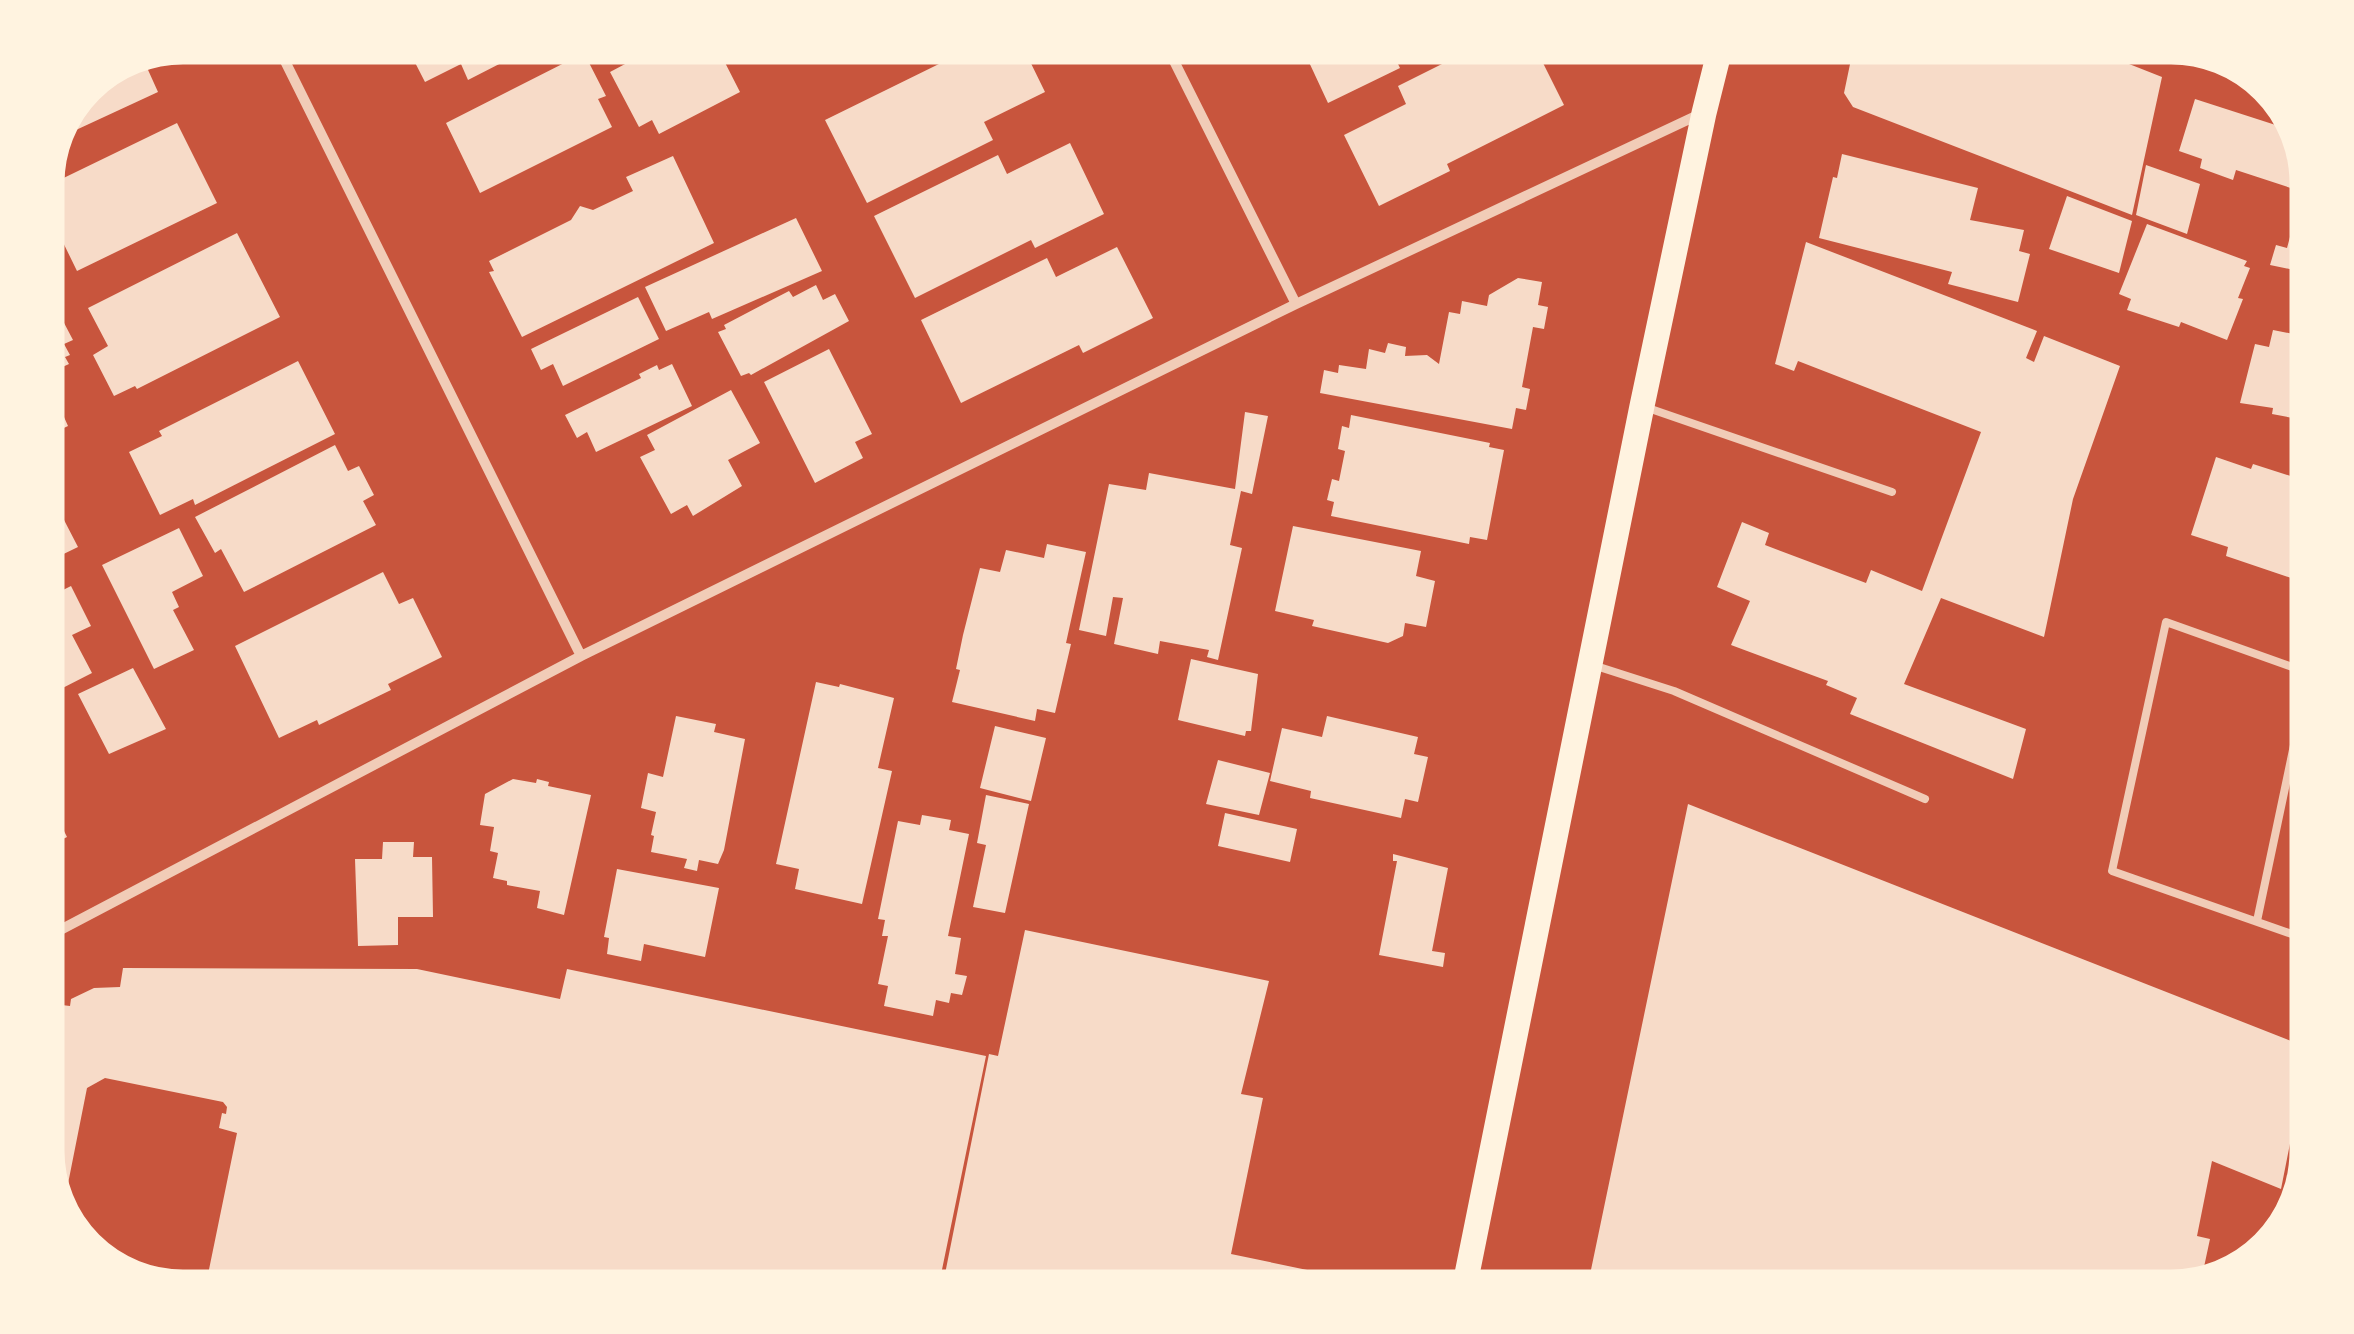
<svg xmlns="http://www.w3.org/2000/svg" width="2354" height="1334" viewBox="0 0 2354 1334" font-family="'IBM Plex Serif',serif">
<rect width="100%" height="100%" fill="#c8553d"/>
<path fill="#f7dbc8" d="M406,45h99l6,13 -43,22 -7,-16 -36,18z
M661,45h55l24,47 -81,42 -7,-14 -13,7 -29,-55z
M956,45h66l23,47 -61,30 9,18 -126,63 -42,-83 118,-58 -4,-9z
M1301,45h126l-31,15 4,8 -72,35z
M1480,45h54l30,60 -117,59 3,7 -71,35 -35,-71 62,-31 -8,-18z
M1854,45h227l81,32 -30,138 -279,-108 -9,-14z
M584,53l22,43 -8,3 14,28 -132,66 -34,-70z
M144,61l14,31 -95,44 23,-51z
M2195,99l99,32 15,44v19l-73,-24 -3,10 -33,-12 2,-9 -23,-8z
M177,123l40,80 -140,68 -21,-43 8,-4 -19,-37z
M1070,143l34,71 -69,34 -4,-8 -116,58 -41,-82 124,-61 9,19z
M1842,154l136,34 -8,32 54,10 -5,21 11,3 -12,48 -70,-18 4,-12 -133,-34 14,-61 4,1z
M673,156l41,87 -192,94 -33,-65 5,-1 -5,-10 82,-41 9,-14 13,4 40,-19 -7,-14z
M2146,165l54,19 -13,50 -51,-19z
M2067,196l65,25 -13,52 -70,-24z
M2300,200l9,2v71l-39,-8 6,-20 11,3z
M796,218l26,53 -110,48 -3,-7 -43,19 -21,-44z
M2147,224l100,37 -3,5 6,2 -12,30 5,1 -16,41 -46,-18 -2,5 -52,-17 4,-11 -12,-5z
M237,233l43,84 -143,72 -2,-3 -21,10 -21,-41 15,-9 -20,-38z
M1806,242l231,89 -11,27 8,4 10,-26 76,30 -47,133 -29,138 -103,-39 -37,86 122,45 -13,50 -163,-65 7,-16 -31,-13 2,-4 -97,-36 19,-44 -33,-14 25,-65 27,11 -4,12 101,38 5,-13 51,21 59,-159 -183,-71 -4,10 -19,-7z
M1117,247l36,71 -70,35 -4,-8 -118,58 -40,-83 126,-62 9,19z
M1518,278l24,4 -4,23 10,2 -4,22 -11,-2 -11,60 8,2 -4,21 -10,-2 -4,21 -192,-36 4,-23 14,3 1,-8 27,4 3,-20 16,4 3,-10 18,4 -1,9 22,-1 12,9 10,-52 11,2 2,-13 25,5 2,-11z
M816,285l7,15 12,-6 14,27 -98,54 -2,-2 -8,3 -23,-44 8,-3 -2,-4 65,-34 4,6z
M638,297l21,42 -96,47 -10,-22 -12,6 -10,-21z
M52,300l21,40 -9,4 6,11 -5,2 4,7 -24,11v-72z
M2273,330l36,7v90l-13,-3 2,-5 -26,-5 1,-6 -33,-5 15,-59 14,3z
M829,349l43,85 -17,8 8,16 -48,25 -51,-101z
M298,361l37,73 -140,71 -2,-6 -33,16 -31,-63 33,-16 -3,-5z
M672,364l20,42 -96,46 -9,-20 -10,6 -12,-23 76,-37 -2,-4 18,-9 2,5z
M731,390l29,53 -32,17 14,26 -49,30 -6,-11 -16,9 -31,-57 15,-7 -8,-15z
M60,408l8,18 -23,11v-22z
M1245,412l23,4 -16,78 -11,-3 -11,54 12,3 -24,112 -11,-3 2,-7 -49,-9 -2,13 -44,-10 9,-46 -10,-1 -7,39 -27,-6 30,-146 37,6 3,-17 86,16z
M1351,415l139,28 -1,4 15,3 -17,90 -17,-3 -1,7 -138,-28 3,-14 -7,-2 5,-21 7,2 6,-30 -7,-2 4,-23 7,2z
M335,445l13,26 11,-5 15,29 -11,6 13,24 -132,67 -23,-43 -6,4 -20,-36z
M2216,457l35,12 2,-5 56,18v102l-83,-28 2,-9 -37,-12z
M45,503l10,19 8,-4 15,29 -33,16z
M1293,526l128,25 -5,25 19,5 -9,46 -21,-4 -2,13 -15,7 -76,-17 2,-6 -39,-9z
M179,528l24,48 -31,16 7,15 -6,3 21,40 -40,19 -52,-104z
M1047,544l39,8 -20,91 5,1 -16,69 -18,-4 -2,12 -83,-19 8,-32 -4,-1 7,-34 17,-67 20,4 6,-22 38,8z
M383,572l16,32 14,-6 29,59 -54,27 3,6 -72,35 -2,-5 -38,18 -44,-92z
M45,578l8,17 18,-9 20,40 -19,9 20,38 -47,24z
M1191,659l67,15 -7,57h-5l-1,5 -67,-16z
M133,668l33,61 -57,25 -31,-60z
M816,682l23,5 1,-3 54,14 -16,70 14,3 -30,133 -67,-15 4,-20 -23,-5z
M676,716l40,8 -2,8 31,7 -21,111 -6,14 -19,-4 -2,11 -13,-3 3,-9 -36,-7 3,-16 -3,-1 5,-23 -15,-4 7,-35 15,4z
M1327,716l91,21 -4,17 14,3 -10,45 -13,-3 -4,19 -91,-20 1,-7 -41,-10 12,-53 40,9z
M995,726l51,12 -15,63 -51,-13z
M1218,760l52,13 -11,42 -53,-11z
M513,779l23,4 1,-4 12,3 -1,4 43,9 -27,120 -27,-7 3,-17 -33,-6v-4l-14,-3 5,-25 -8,-2 4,-24 -14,-2 5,-31z
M45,793l22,44 -22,11z
M986,795l43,9 -24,109 -32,-6 13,-62 -9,-2z
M1688,804l621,244 -28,141 -69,-28 -15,75 13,3 -9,42 -30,8h-584z
M1225,813l72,16 -7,33 -72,-16z
M922,815l29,5 -2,10 20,4 -21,102 13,2 -6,36 12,2 -5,19 -11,-2 -2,10 -13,-3 -3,16 -49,-10 4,-20 -10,-2 10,-48h-6l3,-16 -7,-1 20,-98 22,4z
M383,842h31l-1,15h19l1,60h-35v28l-40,1 -3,-87h27z
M1393,854l55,14 -16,83 13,2 -2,14 -64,-12 18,-94h-4z
M617,869l102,19 -14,69 -61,-13 -3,17 -34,-7 2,-16 -5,-1z
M1025,930l244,51 -28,113 22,4 -32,156 81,17 -3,18h-367l47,-235 9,2z
M123,968l294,1 143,30 7,-30 419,87 -48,233h-733l32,-156 -18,-5 3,-15 4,1 1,-7 -4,-5 -118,-24 -18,10 -25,126 -17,-55v-156l25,3 1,-7 23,-11 26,-1z"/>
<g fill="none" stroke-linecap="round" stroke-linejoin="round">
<path stroke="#f1ccb7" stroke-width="8" d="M1645,407l247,85
M1596,666l78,25 251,108
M2309,673l-143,-51 -54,249 197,69
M2257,921l52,-247"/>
<path stroke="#f1ccb7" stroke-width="10" d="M277,45l304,611
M1166,45l130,259
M45,938l536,-282 715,-352 402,-189"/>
<path stroke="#fff3e0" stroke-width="25" d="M1464,1289l178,-883 62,-293 17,-68"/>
</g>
<path d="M0 0H2354V1334H0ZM183 62H2171A121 121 0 0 1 2292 183V1151A121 121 0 0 1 2171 1272H183A121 121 0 0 1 62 1151V183A121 121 0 0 1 183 62Z" fill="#fff3e0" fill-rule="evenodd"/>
<path fill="none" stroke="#fff3e0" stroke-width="5" d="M183 62H2171A121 121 0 0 1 2292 183V1151A121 121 0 0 1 2171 1272H183A121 121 0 0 1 62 1151V183A121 121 0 0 1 183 62Z"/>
</svg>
